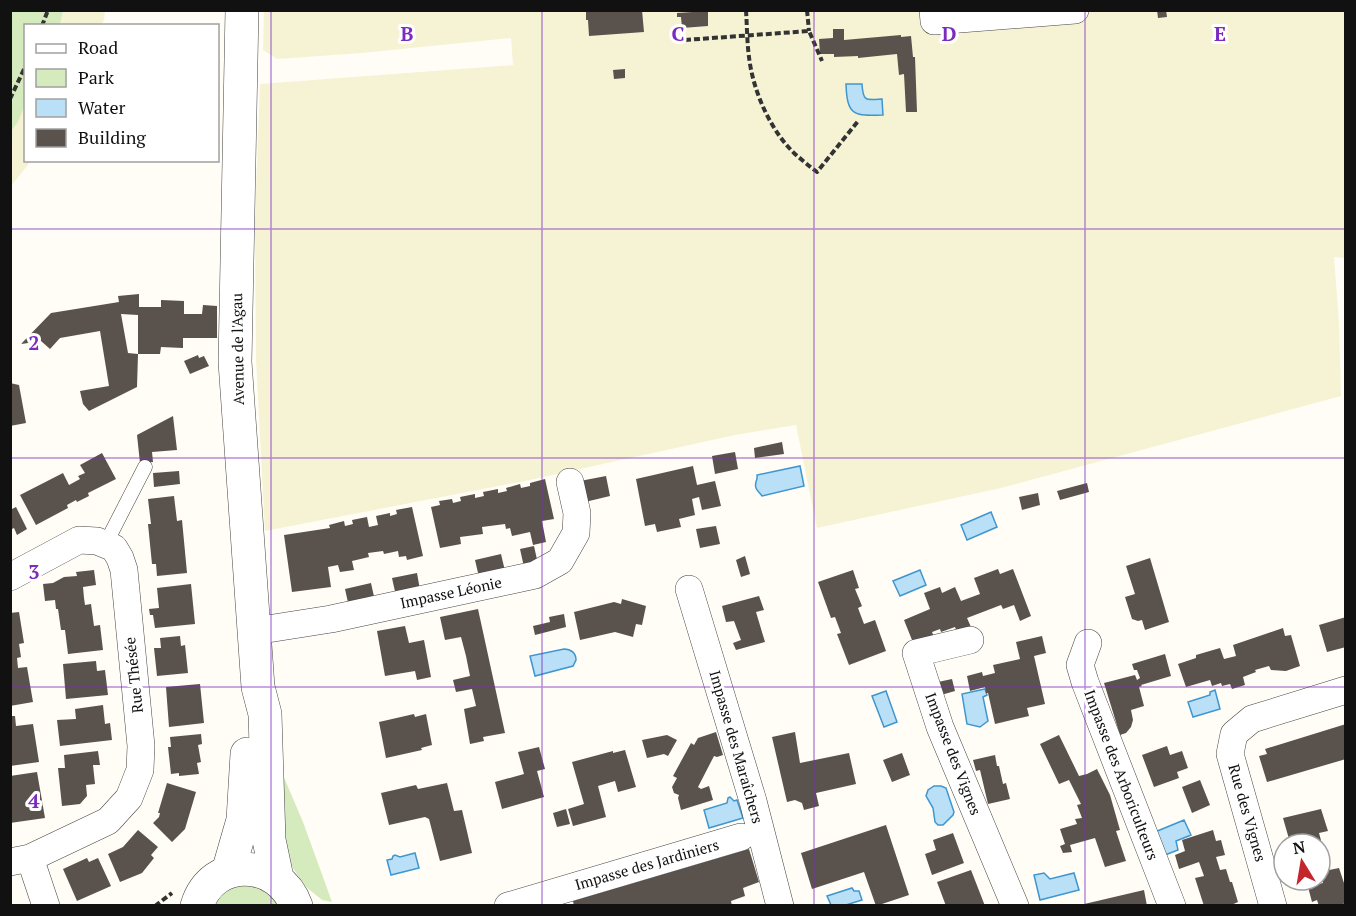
<svg xmlns="http://www.w3.org/2000/svg" width="1356" height="916" viewBox="0 0 1356 916" font-family="'PT Serif',serif">
<rect width="100%" height="100%" fill="#fffdf5"/>
<path fill="#f6f3d4" d="M63,11h42l-1,9 -3,5 -41,1z
M264,11h1081v247l-11,-1 5,66 2,73 -340,92 -184,40 -21,-103 -61,10 -205,45 -265,51 -9,-172 -1,-140 5,-135 253,-19 -2,-27 -149,15 -85,6 -14,-9z
M25,105l1,55 5,1 -20,25v-55l7,-9z"/>
<path fill="#d5ebbd" d="M11,10l52,1 -3,14 -34,1 -1,79 -7,17 -7,9z
M277,761l26,61 29,80 -10,-2 -17,-14 -25,-37z
M245,884l23,6 12,16h-67c10,-15 14,-18 32,-22z"/>
<path fill="#b9e0f7" stroke="#3f96cf" stroke-width="1.5" d="M846,84h16c1,18 4,16 20,15l1,16c-29,1 -36,1 -37,-31z
M800,466l4,20 -42,10c-2,-3 -5,-5 -6,-8 -2,-5 2,-8 1,-13z
M991,512l6,15 -30,13 -6,-15z
M920,570l6,15 -26,11 -7,-15z
M564,649c7,0 12,4 12,11l-3,6 -38,10 -5,-20z
M985,689l2,6 -4,2 5,24 -8,6 -13,-3 -5,-30z
M1215,690l5,19 -27,8 -5,-15 22,-7v-3z
M886,691l11,31 -13,5 -12,-31z
M934,786h7l5,2 8,24 -1,3 -10,10h-5l-3,-3 -2,-14 -7,-12 2,-6z
M730,797l4,4 3,-1 6,18 -34,10 -5,-18 23,-7 1,-5z
M1184,820l7,15 -15,6 2,9 -13,5 -10,-23z
M415,853l4,15 -28,7 -4,-15 5,-1 1,-3 2,-1 5,2z
M1044,873l6,6 24,-6 5,17 -39,10 -6,-25z
M852,888l2,3h5l3,9 -16,5h-15l-4,-9z"/>
<path fill="#5a524d" d="M586,10h56l2,22 -55,4 -1,-16h-2z
M1157,10h9l1,7 -9,1z
M708,11v15l-26,2 -1,-11h-4v-4z
M833,29h11v11l57,-5v2l10,-1 2,21h2l2,55h-11l-2,-38 -5,1 -2,-21 -39,4v-2l-24,1v-3h-14l-1,-15 14,-1z
M625,69v9l-11,1 -1,-9z
M139,294v13h22v-7l23,1v13h18l1,-9 14,1v32h-34v10l-22,-1 -1,7h-22v-39l-17,-1 7,39 10,1 -1,33 -48,24 -6,-7 -3,-13 29,-5 -9,-55 -40,7 -10,11 -9,-8 -20,3 30,-31 68,-11 -1,-6z
M198,355l1,3 5,-2 5,10 -19,8 -6,-13z
M10,383l9,2 7,38 -16,3z
M173,416l4,34 -25,2 1,10 -13,1 -3,-28z
M782,442l2,12 -29,4 -1,-10z
M735,452l3,17 -23,5 -3,-18z
M102,453l14,26 -28,14 1,3 -12,6 -1,-2 -9,5 1,3 -32,17 -16,-30 43,-22 6,12 11,-6 -2,-3 7,-3 -5,-8z
M693,466l4,19 18,-4 6,25 -19,4 -3,-13 -7,2 3,16 -16,4 2,8 -24,5 -2,-8 -10,2 -9,-47z
M179,471l1,13 -26,3 -1,-14z
M606,476l4,20 -25,6 -5,-21z
M545,479l9,40 -12,2 4,21 -13,3 -3,-13 -18,4 -2,-8 -4,1 -1,-5 -23,3 1,7 -23,3 1,7 -21,4 -9,-41 9,-2 -1,-4 13,-2 1,4 8,-2 -1,-4 15,-3v4l9,-2 -1,-4 15,-3v4l9,-2 -1,-3 14,-4 1,4 9,-2v-3z
M1087,483l2,9 -29,8 -3,-9z
M1038,493l2,12 -18,5 -3,-13z
M174,496l3,25 5,-1 5,53 -30,3 -1,-12h-4l-4,-40h3l-3,-25z
M16,507l11,22 -10,6 -3,-7 -4,2v-20z
M412,507l11,49 -16,4 -1,-4 -7,1 -1,-6 -14,3 -1,-3 -15,2 1,4 -17,4 2,9 -14,2 -2,-7 -10,2 3,20 -39,5 -8,-57 46,-7 -1,-3 15,-4 1,5 8,-2 -1,-4 15,-3 2,10 9,-2 -2,-9 14,-3v3l7,-2 -1,-4z
M716,526l4,18 -20,4 -4,-19z
M534,546l4,18 -14,3 -4,-18z
M501,554l4,17 -26,6 -4,-17z
M745,556l5,18 -9,3 -5,-17z
M1150,558l19,64 -24,8 -3,-10 -4,1 -6,-2 -7,-22 10,-3 -9,-28z
M998,569l2,5 13,-5 18,47 -11,5 -6,-16 -11,4 -2,-4 -34,13 4,9 -14,5 -2,-5 -14,5 -1,-3 -8,3 2,5 -20,8 -10,-25 26,-11 -6,-16 16,-6 2,6 13,-6 6,14 19,-7 -6,-16z
M94,570l2,15 -13,2 1,11 1,7 6,-1 3,22 6,-1 3,25 -35,4 -3,-24h-4l-3,-21h-2l-1,-9 -10,1 -2,-17 10,-1 11,-6 13,-1 -1,-4z
M853,570l6,18 -4,1 7,17 -4,2 6,16 11,-4 11,31 -37,14 -12,-31 4,-1 -6,-16 -4,1 -13,-36z
M417,573l3,17 -24,6 -4,-18z
M371,583l4,18 -26,6 -4,-18z
M191,584l4,40 -40,4 -2,-13h-3l-1,-6 10,-1 -2,-20z
M759,596l5,14 -8,2 9,30 -29,8 -3,-7 8,-3 -7,-19 -8,1 -4,-16z
M622,599l24,7 -4,19 -6,-1 -3,13 -18,-5 -35,8 -6,-28 40,-10 7,2z
M478,609l27,124 -22,4 1,4 -14,3 -6,-35 12,-3 -4,-17 -16,3 -3,-12 17,-4 -4,-20 -5,-19 -16,3 -5,-23z
M19,612l5,31 -5,1 2,13 -4,1 1,10 9,-1 6,35 -23,4v-93z
M564,614l2,13 -31,8 -2,-9 17,-4 -1,-5z
M1346,617v30l-19,5 -8,-27z
M405,626l4,17 15,-3 7,37 -14,3 -2,-9 -30,5 -8,-45z
M1283,628l2,8 6,-1 9,31 -14,5 -15,-1 -2,-4 -14,4 1,2 -13,5 2,8 -13,4 -2,-5 -8,2 -1,-3 -9,3 -2,-6 -24,7 -8,-23 18,-6v-3l24,-7 4,11 12,-3 -3,-11z
M180,636l1,10 4,-1 3,28 -31,3 -3,-28h7l-1,-10z
M1042,636l4,17 -12,3 11,48 -18,4 2,8 -34,8 -7,-31h-2l-1,-6 -15,4 -3,-15 15,-4 1,4 12,-3 -2,-8 27,-6 -4,-17z
M1165,654l6,22 -30,9 1,1 -3,1 5,19 -13,4 2,10 -2,7 -5,6 -6,2 -16,-52 31,-8 2,5 3,-2 -3,-8h-3l-2,-6z
M96,661l1,10 8,-1 3,25 -42,4 -3,-35z
M952,679l3,12 -14,4 -3,-13z
M200,684l4,39 -35,4 -3,-40z
M103,705l2,19 5,-1 2,17 -52,6 -3,-26 19,-1 -1,-10z
M414,714l1,3 11,-3 6,31 -11,3 1,2 -36,8 -7,-36z
M10,716h5l1,10 17,-2 6,38 -29,4z
M1346,724v35l-79,23 -8,-26 8,-2 -2,-5z
M716,732l7,23 -6,2 -3,-1 -16,31 3,2 8,-3 4,14 -32,10 -3,-12 1,-3 -5,-2 -2,-6 5,-9 -4,-2 18,-33 3,2 4,-7z
M795,732l5,31 49,-10 7,31 -40,9 3,13 -15,4 -2,-7 -7,-3 -8,2 -15,-65z
M201,734l1,10 -4,1 3,17 -4,1 2,11 -20,2v-3l-8,1 -3,-27h3l-1,-10z
M667,735l10,5 -9,16 -4,-2 -17,4 -5,-18z
M1059,735l20,41 8,-2 10,-5 13,26 10,35 -4,1 10,30 -21,6 -10,-29 -25,7 2,7 -9,1 -3,-7 5,-2 -5,-15 17,-5 -2,-5 7,-1 -5,-13 4,-1 -12,-24 -10,4 -19,-40z
M1167,746l3,9 12,-4 6,17 -11,4 2,6 -25,9 -12,-32z
M539,747l6,22 -8,2 7,26 -42,12 -7,-27 29,-8 -6,-22z
M625,750l11,37 -18,5 -3,-11 -17,5 8,31 -33,9 -5,-17 16,-5 -12,-42 41,-11v2z
M98,751l2,14h-7l2,19 -9,1 1,11 -7,8 -18,2 -4,-38h7l-1,-13z
M902,753l8,22 -18,7 -9,-22z
M995,755l2,11h2l4,18 3,-1 4,16 -22,5 -8,-34 -4,1 -3,-11z
M37,772l8,46 -35,5v-47z
M1200,780l10,25 -18,8 -10,-26z
M167,783l29,9 -11,37 -13,13 -19,-19 6,-6 1,-4h-2z
M447,783l7,28 8,-1 10,43 -32,8 -11,-42 -4,-2 -36,8 -8,-32 35,-8 2,4z
M566,809l4,15 -13,3 -4,-14z
M1321,809l7,22 -9,2 10,37 10,-2 7,21v14l-9,3h-18l-2,-6 -5,2 -4,-15 15,-4 -3,-9v-30h-32l-1,-5h2l-6,-21z
M886,825l23,70 -33,11 -12,-34 -52,17 -11,-36z
M138,830l20,17 -7,8 3,3 -12,15 -22,9 -12,-28 15,-7z
M1213,830l3,11 5,-1 4,15 -9,2 4,13 6,-1 4,13h2l6,20 -9,4h-25l-9,-28 9,-2 -5,-14 -20,7 -4,-14 10,-4 -3,-11z
M953,833l11,30 -32,12 -7,-21 11,-4 -3,-10z
M749,849l10,33 -16,6 2,8 -14,5 1,5h-158l-1,-5z
M87,858l2,4 9,-4 13,28 -34,15 -14,-32z
M971,870l14,36h-39l-9,-24z
M1144,890l3,16h-66l-1,-1z"/>
<g fill="none" stroke-linecap="round" stroke-linejoin="round">
<g stroke="#444" stroke-width="15">
<path id="service" d="M106,543l39,-76"/>
</g>
<g stroke="#444" stroke-width="28">
<path id="minor" d="M933,10l1,11 141,-11
M10,577l69,-37 18,1 17,7 6,10 4,12 17,176 -1,24 -11,28 -21,23 -78,37 -20,4
M689,589l64,212 27,105
M255,631l76,-12 204,-44 25,-14 16,-28 1,-20 -7,-31
M970,640l-54,13 24,74 75,179
M1088,643l-8,22 5,17 87,224
M30,858l16,48
M508,906l233,-69
M1273,906l-43,-152 4,-20 18,-15 94,-29"/>
</g>
<g stroke="#444" stroke-width="34">
<path id="tertiary" d="M242,10l-7,352 23,325 7,27 4,126 8,38
M228,872l15,-52 4,-66
M197,906c15,-50 82,-48 99,0"/>
</g>
<path stroke="#333" stroke-width="4" stroke-dasharray="6 3" stroke-linecap="butt" d="M746,10c1,16 1,32 3,47 4,34 21,73 46,97 7,6 14,12 22,18l42,-52
M807,10l2,21
M42,26l6,-16
M685,40l124,-9 13,30
M10,99l16,-34
M155,906l17,-13"/>
<use href="#service" stroke="#fff" stroke-width="14"/>
<use href="#minor" stroke="#fff" stroke-width="27"/>
<use href="#tertiary" stroke="#fff" stroke-width="33"/>
</g>
<path fill="none" stroke="#7b2cbf" stroke-width="1.5" stroke-opacity="0.55" d="M271,10v896M542,10v896M814,10v896M1085,10v896M10,229h1336M10,458h1336M10,687h1336"/>
<g text-anchor="middle" stroke-width="6" stroke-linejoin="round" paint-order="stroke">
<g font-size="15" fill="#111" stroke="#fff">
<text transform="translate(238 349) rotate(-91)" y="5">Avenue de l'Agau</text>
<text transform="translate(451 593) rotate(-12)" y="5">Impasse Léonie</text>
<text transform="translate(134 675) rotate(-96)" y="5">Rue Thésée</text>
<text transform="translate(736 747) rotate(74)" y="5">Impasse des Maraîchers</text>
<text transform="translate(953 754) rotate(69)" y="5">Impasse des Vignes</text>
<text transform="translate(1121 775) rotate(69)" y="5">Impasse des Arboriculteurs</text>
<text transform="translate(1247 813) rotate(74)" y="5">Rue des Vignes</text>
<text transform="translate(647 865) rotate(-16)" y="5">Impasse des Jardiniers</text>
</g>
</g>
<g font-size="20" text-anchor="middle" font-weight="bold" fill="#7b2cbf" stroke="#fff" stroke-width="6" stroke-linejoin="round" paint-order="stroke">
<text x="407" y="41">B</text>
<text x="678" y="41">C</text>
<text x="949" y="41">D</text>
<text x="1220" y="41">E</text>
<text x="34" y="350">2</text>
<text x="34" y="579">3</text>
<text x="34" y="808">4</text>
</g>
<rect width="1356" height="916" fill="none" stroke="#111111" stroke-width="24"/>
<rect x="24" y="24" width="195" height="138" fill="#ffffff" stroke="#a0a0a0" stroke-width="1.5"/>
<rect x="36" y="44" width="30" height="9" fill="#ffffff" stroke="#a0a0a0" stroke-width="1.5"/>
<text x="78" y="54" font-size="18" fill="#111111">Road</text>
<rect x="36" y="69" width="30" height="18" fill="#d5ebbd" stroke="#a0a0a0" stroke-width="1.5"/>
<text x="78" y="84" font-size="18" fill="#111111">Park</text>
<rect x="36" y="99" width="30" height="18" fill="#b9e0f7" stroke="#a0a0a0" stroke-width="1.5"/>
<text x="78" y="114" font-size="18" fill="#111111">Water</text>
<rect x="36" y="129" width="30" height="18" fill="#5a524d" stroke="#a0a0a0" stroke-width="1.5"/>
<text x="78" y="144" font-size="18" fill="#111111">Building</text>
<g transform="translate(1302 862) rotate(349)"><circle r="28" fill="#ffffff" stroke="#a0a0a0" stroke-width="1.5"/>
<path d="M0-4.5L10 22L0 15L-10 22Z" fill="#c4262e"/>
<text y="-9" font-size="16" font-weight="bold" text-anchor="middle" fill="#111111">N</text>
</g>
</svg>
